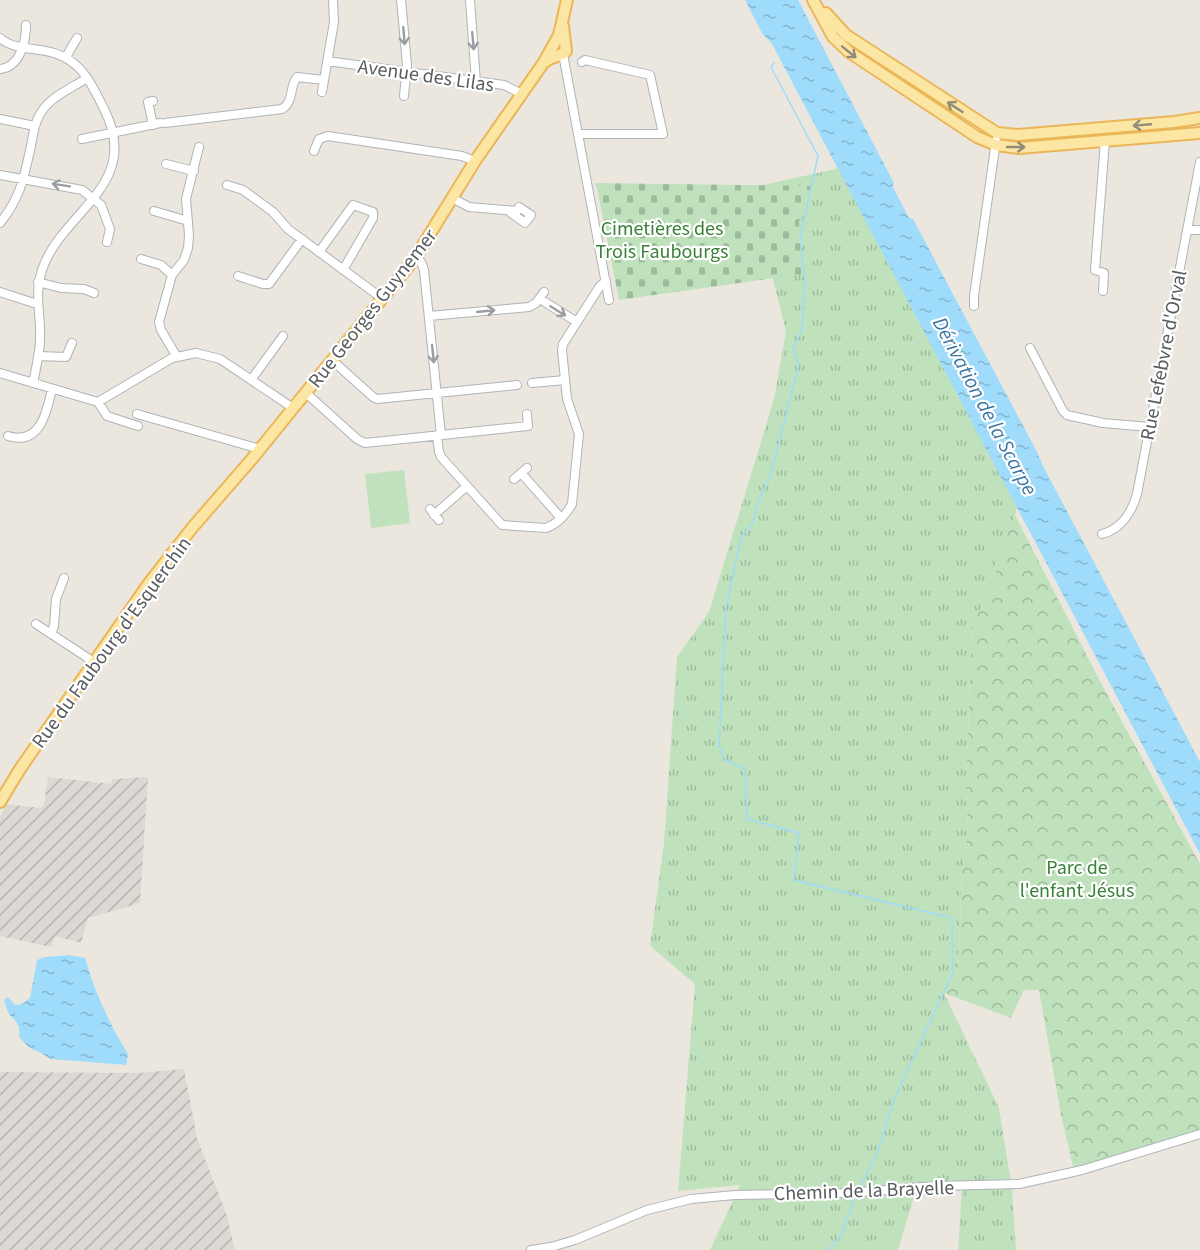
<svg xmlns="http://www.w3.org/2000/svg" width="1200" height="1250" viewBox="0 0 1200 1250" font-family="'Source Sans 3',sans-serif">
<defs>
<pattern id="industrial-furrows" width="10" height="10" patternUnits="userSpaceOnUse" patternTransform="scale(1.5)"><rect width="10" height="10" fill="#dcd9d4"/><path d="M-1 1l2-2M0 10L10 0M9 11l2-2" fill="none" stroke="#b5b3af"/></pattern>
<pattern id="grass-tufts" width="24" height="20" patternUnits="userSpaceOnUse" patternTransform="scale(1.5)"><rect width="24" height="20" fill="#bfe2bc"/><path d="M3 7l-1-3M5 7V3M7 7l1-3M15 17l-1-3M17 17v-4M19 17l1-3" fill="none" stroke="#9eba9c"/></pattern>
<pattern id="forest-crowns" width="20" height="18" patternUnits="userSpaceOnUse" patternTransform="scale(1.5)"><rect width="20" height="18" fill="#bfe2bc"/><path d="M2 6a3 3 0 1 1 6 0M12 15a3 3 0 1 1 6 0" fill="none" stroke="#9eba9c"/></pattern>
<pattern id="cemetery-stones" width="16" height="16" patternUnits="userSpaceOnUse" patternTransform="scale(1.5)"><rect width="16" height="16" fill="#bfe2bc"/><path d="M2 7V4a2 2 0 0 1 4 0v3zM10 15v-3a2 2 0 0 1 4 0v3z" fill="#9eba9c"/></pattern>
<pattern id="water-ripples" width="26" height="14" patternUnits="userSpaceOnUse" patternTransform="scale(1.5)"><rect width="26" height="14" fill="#9fdbfb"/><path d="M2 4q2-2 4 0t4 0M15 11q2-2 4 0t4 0" fill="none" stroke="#84b5cf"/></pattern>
</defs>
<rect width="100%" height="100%" fill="#ebe7df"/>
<path fill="url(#industrial-furrows)" d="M48,777l64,7v-5l36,-2 -8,126 -52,15 -7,25 -26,-7 -4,11 -51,-11v-119l6,-13 35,4 3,-3z
M184,1069l13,69 30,78 8,34h-235v-178l138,1z"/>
<path fill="url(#grass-tufts)" d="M872,161l158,302 -15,52 -18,46 -3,28 -22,33 -6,170 2,36 -6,43 -3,81 -15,41 55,115 13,80 4,62h-58l4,-60 -48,7 -16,53h-188l30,-65 -62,6 17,-207 -45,-38 14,-103 13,-186 32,-45 65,-213 12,-68 -36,-143z"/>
<path fill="url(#forest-crowns)" d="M1015,515l87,170 98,179v268l-126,38 -13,-55 -22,-125h-15l-13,28 -67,-25 15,-41 3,-81 6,-43 -2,-36 6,-170 22,-33 3,-28z"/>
<path fill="url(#cemetery-stones)" d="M596,183l216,3 -13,35 3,53 -183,26z"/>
<path fill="#bfe2bc" d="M404,470l6,53 -39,5 -6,-54z"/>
<path fill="url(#water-ripples)" d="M745,0h53l96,183 -1,4 16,31 4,1 124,233 6,14 157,296v92l-428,-810 -10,-11z
M69,955l16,3c10,35 24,65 43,96l-2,11 -76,-6c-14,-11 -19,-6 -31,-23 2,-11 -3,-14 -9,-21 -3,-4 -4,-10 -6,-15l4,-3 7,8 7,-1 8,-6 7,-38 8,-3z"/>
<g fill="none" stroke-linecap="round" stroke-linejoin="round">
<path stroke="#9fdbfb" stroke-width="1.5" d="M774,63l-3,4 47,89 -18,82 5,44 -3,47 -9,21 6,14 -28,109 -13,30 -5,19 -12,16 -15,70 -7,138 6,14 20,9 2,50 52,14 -5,47 158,38 1,54 -59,128 -16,51 -18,36
M829,1250l12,-14 14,-39"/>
<g stroke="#b0b3b7" stroke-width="10">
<path id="minor" d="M401,0l6,65 -3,31
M470,0l6,82
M0,38c21,18 52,3 79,30 11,11 19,29 26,43 37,75 -44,101 -63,159 -8,24 -1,44 -2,68 0,15 -4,30 -7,45
M563,54l46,246
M66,57l11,-19
M327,61l177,24 18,9
M0,69c20,-2 26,-27 26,-44
M322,92l12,-70 -1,-22
M153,101l-5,1 5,23
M0,119l35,7
M165,123l117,-14c12,-7 7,-22 15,-32l27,3
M578,134h85l-13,-59 -65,-15 -3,2
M82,139l78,-16
M314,151l5,-12 9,-3 134,20 13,5
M166,164l28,7
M0,175l82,15 19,15 9,24 -3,13
M227,185l16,5 30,22 15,17 95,70
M452,198l17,9 48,4 2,-4 12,8 -6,8 -18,-13
M154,211l34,10
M0,223c21,-26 24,-46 31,-77 2,-12 4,-25 11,-35 10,-15 30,-23 45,-33
M1187,230h13
M319,252l34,-47 20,7v6l-30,52
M415,258l6,4 3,8 17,165
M141,259l20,6 11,10
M238,276l25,8h6l33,-45
M38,282l23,6 23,1 10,4
M1103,291l1,-18 -9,-3 10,-129
M0,292l37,12
M540,299l37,23
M974,306v-10l22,-155
M429,316l100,-9 7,-4 8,-11
M1030,348l33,63 4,4 36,8 46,4
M38,356l28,1 6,-14
M177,357l-16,-27 -2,-8 13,-47 12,-15 4,-12 1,-13 -3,-36 13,-52
M333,361l40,36 4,2 140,-14
M0,373l98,29 74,-44 24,-5 24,6 73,49
M251,380l32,-44
M532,383l33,-3
M306,393l51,46 8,4 163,-17 -1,-12
M98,402l9,14 31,10
M137,414l123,35
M437,435l2,17 2,5 61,68 44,3c11,-4 21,-14 26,-24l7,-70 -12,-35 -5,-49 1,-6 37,-58 6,-5
M8,436c32,10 39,-24 44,-47
M521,473l40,45
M514,479l13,-11
M430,509l9,11
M434,515l33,-29
M1102,534c19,-5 30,-22 35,-40l63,-332
M36,624l58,38
M51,634l3,-8 2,-27 8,-21
M531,1250l20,-3 24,-7 72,-30 44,-11 44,-4 113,-2 89,-7 82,-2 63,-14 118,-36"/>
</g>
<g stroke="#ebb658" stroke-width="14">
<path id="major" d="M813,0l20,37 16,15 128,85 19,8 23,3 181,-15
M826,13l20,22 151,98 21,2 156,-13 26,-4
M545,62c6,-6 16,-5 21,-11l-3,-25
M0,802l20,-33 129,-186 43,-55 59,-68 164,-202 60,-97 69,-99 15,-27 8,-35"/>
</g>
<use href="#minor" stroke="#fff" stroke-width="8"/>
<use href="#major" stroke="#fce6a4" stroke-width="10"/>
</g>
<defs><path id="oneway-shaft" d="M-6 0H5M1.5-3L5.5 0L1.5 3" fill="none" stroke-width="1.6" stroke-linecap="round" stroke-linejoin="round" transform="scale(1.5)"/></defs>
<g stroke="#9b9da0">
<use href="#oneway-shaft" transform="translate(404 36) rotate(85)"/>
<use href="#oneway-shaft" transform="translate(473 41) rotate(85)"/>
<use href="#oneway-shaft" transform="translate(61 185) rotate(-171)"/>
<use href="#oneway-shaft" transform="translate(486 311) rotate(-6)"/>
<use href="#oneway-shaft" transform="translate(558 311) rotate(32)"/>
<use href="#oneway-shaft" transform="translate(433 354) rotate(84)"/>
</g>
<g stroke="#918c78">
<use href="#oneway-shaft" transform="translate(849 52) rotate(39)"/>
<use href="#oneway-shaft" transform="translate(955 107) rotate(-147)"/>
<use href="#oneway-shaft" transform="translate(1142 125) rotate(175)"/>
<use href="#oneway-shaft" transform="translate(1016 147)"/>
</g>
<g text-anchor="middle" stroke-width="4.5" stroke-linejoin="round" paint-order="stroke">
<g font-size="20" fill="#585c60" stroke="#fff">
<text transform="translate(426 75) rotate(8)" y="7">Avenue des Lilas</text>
<text transform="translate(372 308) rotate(-52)" y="7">Rue Georges Guynemer</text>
<text transform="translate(1163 355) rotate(-79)" y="7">Rue Lefebvre d'Orval</text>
<text transform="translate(111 642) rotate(-54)" y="7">Rue du Faubourg d'Esquerchin</text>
<text transform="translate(864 1190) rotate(-2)" y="7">Chemin de la Brayelle</text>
</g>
<g font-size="20" fill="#398137" stroke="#fff">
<text x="662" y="235">Cimetières des<tspan x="662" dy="23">Trois Faubourgs</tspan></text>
<text x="1077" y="874">Parc de<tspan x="1077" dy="23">l'enfant Jésus</tspan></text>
</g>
<g font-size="21" font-style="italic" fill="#3c76a3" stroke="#fff">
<text transform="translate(985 406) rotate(62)" y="7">Dérivation de la Scarpe</text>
</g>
</g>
</svg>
